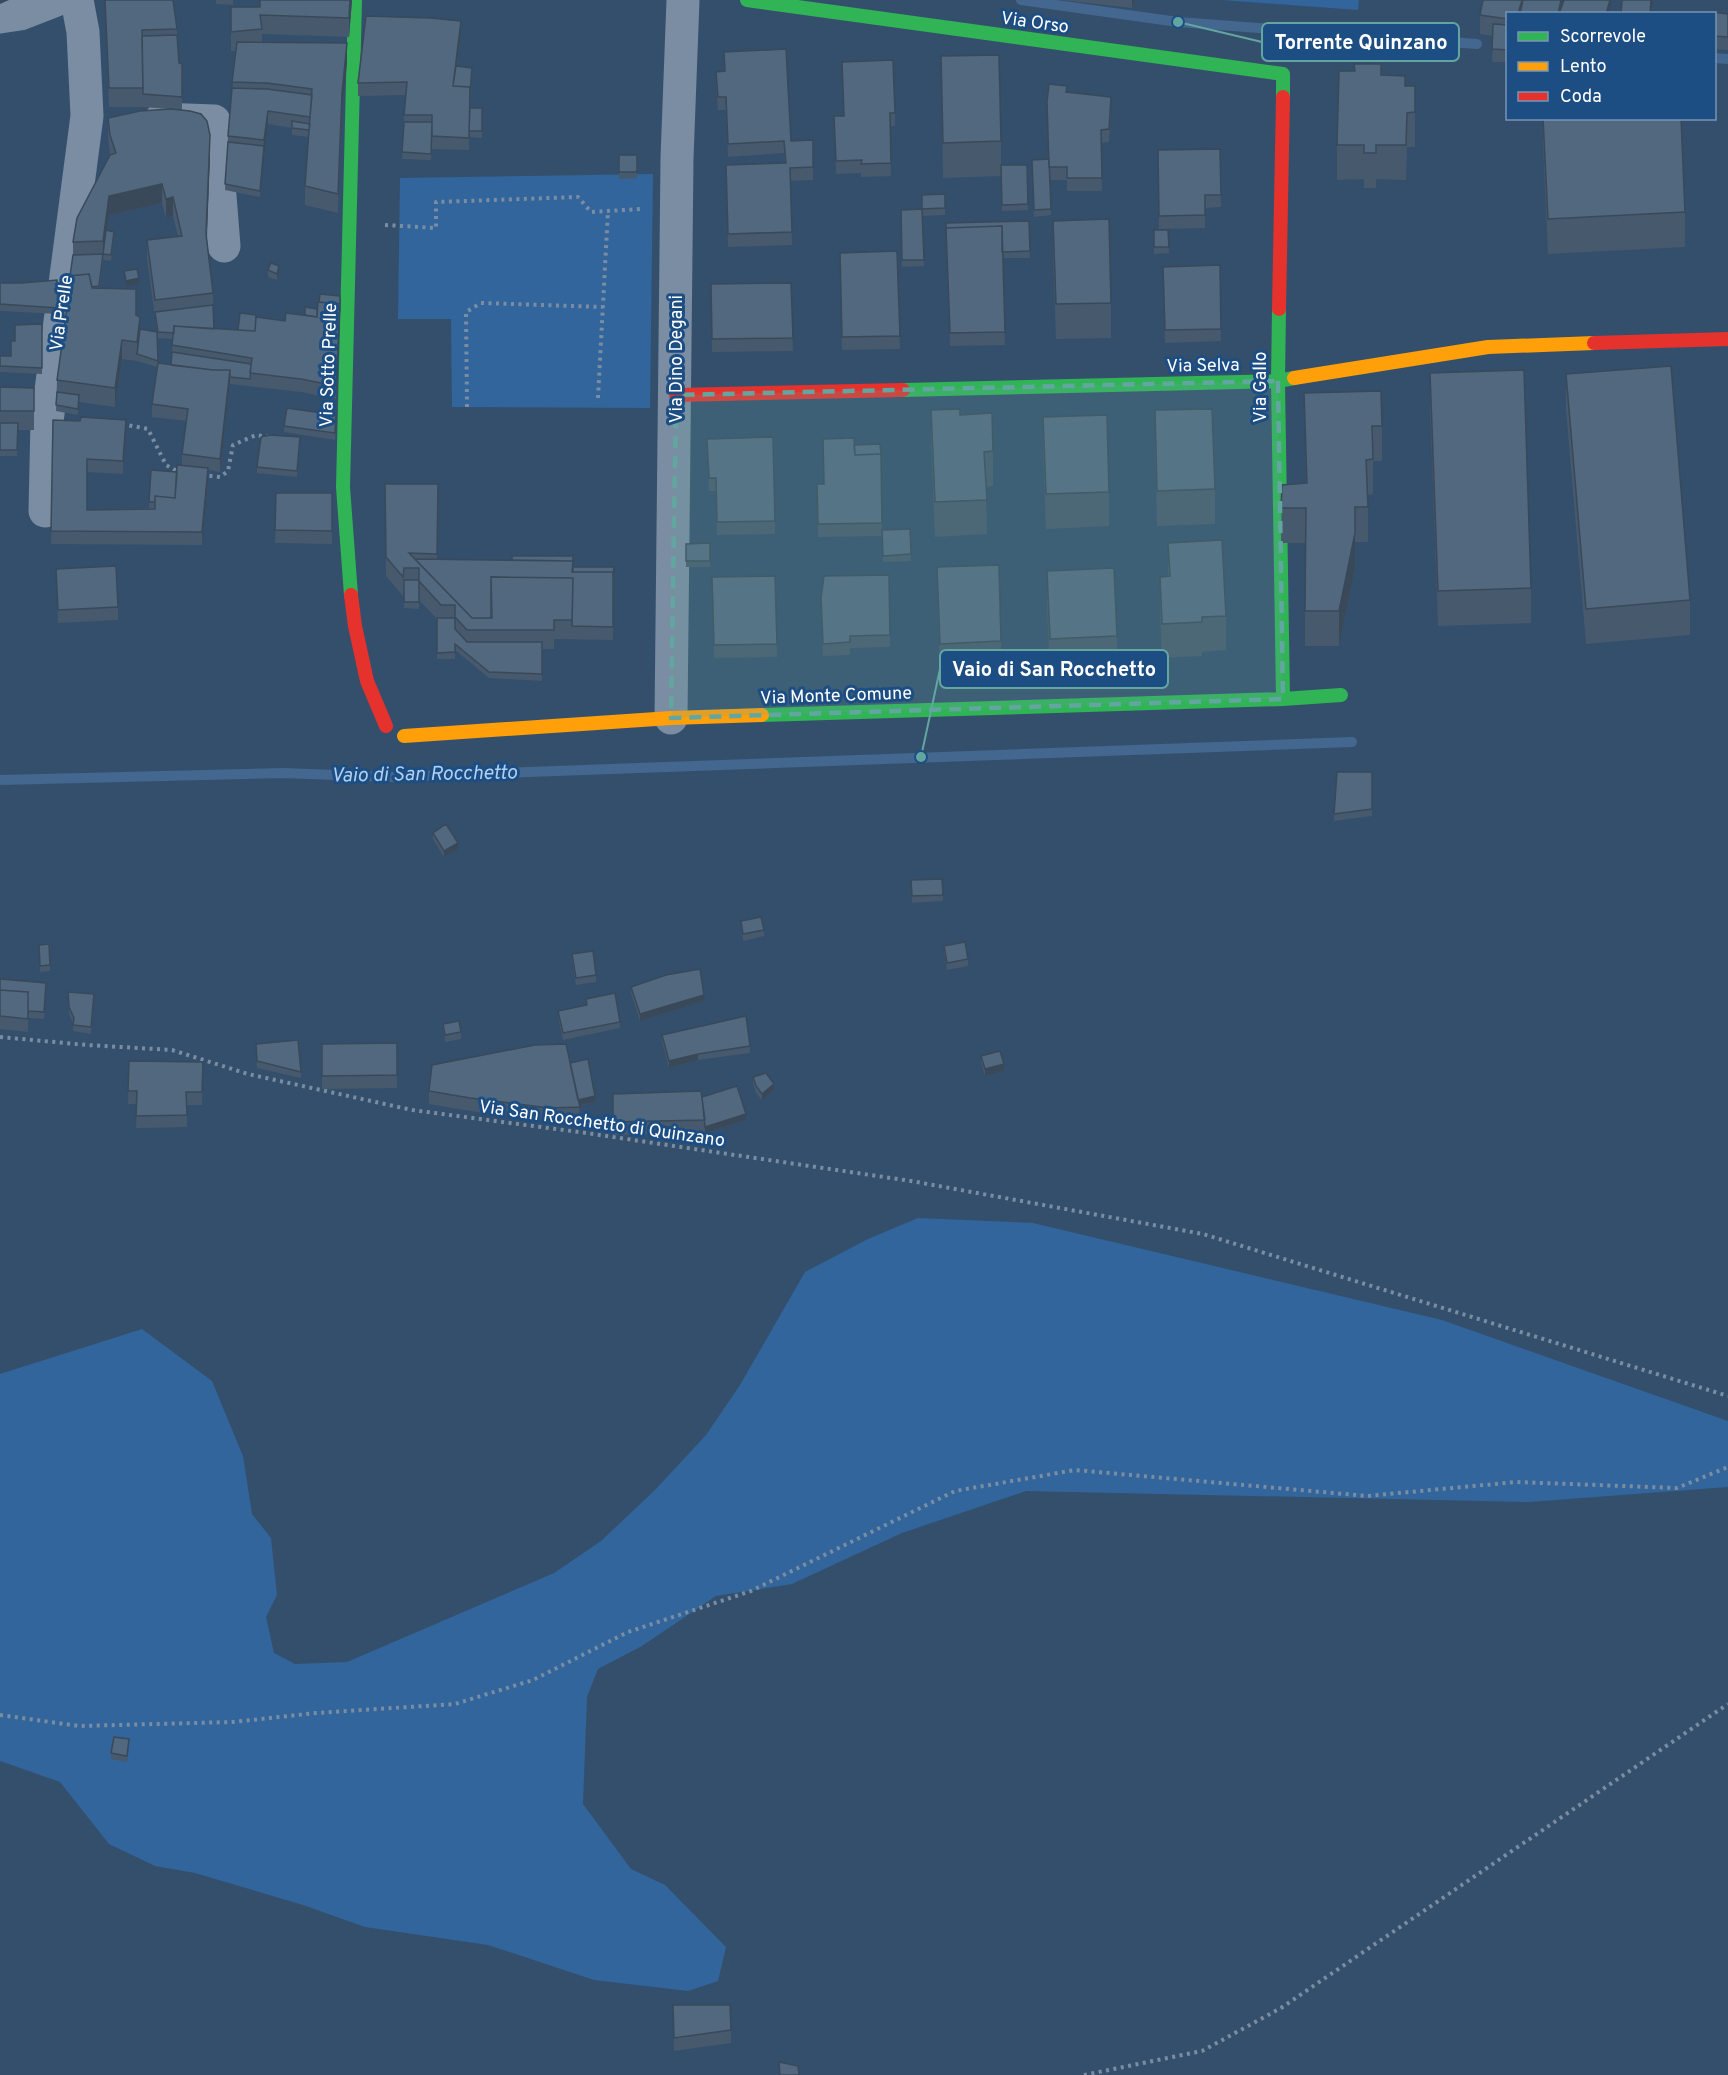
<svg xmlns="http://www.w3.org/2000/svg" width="1728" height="2075" viewBox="0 0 1728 2075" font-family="Overpass,sans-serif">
<rect width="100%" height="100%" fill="#344f6c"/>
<path fill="#31659b" d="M1221,0h138l-1,10z
M653,174l-3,234 -198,-1 -1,-88h-53l2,-141z
M918,1218l115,5 409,97 286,101v66l-199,15 -503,-11 -124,42 -110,51 -76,12 -74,50 -44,23 -11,28 -4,107 48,65 34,16 61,62 -8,34 -30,10 -94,-11 -106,-35 -123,-18 -62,-22 -108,-32 -40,-7 -46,-22 -49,-62 -60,-21v-387l142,-45 70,52 31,75 9,58 19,24 6,57 -11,22 8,36 21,11 52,-2 207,-89 47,-32 55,-52 50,-54 34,-50 65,-113 63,-33z"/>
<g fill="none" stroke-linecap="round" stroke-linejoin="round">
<path stroke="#43678e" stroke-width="10" d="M1021,0l157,22 299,22
M1714,58l14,1
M0,780l283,-7 107,4 962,-35"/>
<path stroke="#7a8da2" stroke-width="4" stroke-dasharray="3 4.5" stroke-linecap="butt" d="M385,225l51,3v-26l142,-5 13,15 49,-3
M598,398l10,-187
M467,407l-1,-95 15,-9 122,4
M122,424l26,5 18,36 14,8
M202,475l18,2 8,-6 5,-26 23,-10 13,2
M0,1037l87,8 85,5 76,24 164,36 174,23 325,48 292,53 525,162
M0,1715l79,11 154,-4 83,-9 139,-9 78,-24 95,-48 123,-41 204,-100 120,-21 292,26 149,-14 161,6 51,-21
M1084,2075l118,-24 79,-43 447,-304"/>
<path stroke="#7a8da2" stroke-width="33" d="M0,17l20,-3 36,-14
M161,119l53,2 10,125
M45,511l2,-90 40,-305 -4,-84 -6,-32
M671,718l6,-560 6,-158"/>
<path stroke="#30b455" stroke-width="14" d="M747,0l536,74v23
M1279,309l-1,72 5,318
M903,390l375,-9 16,-3
M351,595l-8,-108 12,-487
M762,715l521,-16 58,-4"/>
<path stroke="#ff9f0a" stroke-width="14" d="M1294,378l194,-31 106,-4
M404,736l267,-18 91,-3"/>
<path stroke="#e5322d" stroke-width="14" d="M1279,309l4,-212
M1594,343l134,-4
M676,395l227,-5
M351,595l4,31 12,55 19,45"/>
</g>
<path fill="#47596d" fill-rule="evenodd" d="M105,0h68l4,29 2,34 3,1v46l-39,-3h-34z
M216,0h17v5l-17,-1z
M352,0l-3,37 -87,-3v8l85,20 -5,50 -4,101 -33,-8v-19l4,-49 -17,-2v-7l-24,-4 -8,73 -35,-7 3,-54 8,-85h-5v-44h29z
M1061,0h74l-3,8z
M1563,0v2l48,3 -103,9v48h-16l1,-26 -13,-2v-19z
M1714,14h14v36l-14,-1z
M461,34l-4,32 15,8 -2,35 12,-1v30l-13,-1v13l-37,-1v-6l-1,17 -29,-1 2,-44 2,-20 -48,1v-13z
M724,52l67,89 22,-1v40l-23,1 2,64 -64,2 -2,-69 59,-15 -1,-10 -56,4 -2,-47h-8l-2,-25v-13l8,-1z
M941,56l60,85v24h26l1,45 -26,1 -1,-35 -58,2z
M1354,64l51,22h10v61h-8l-1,33 -30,-1v9h-12v-9l-27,1v-35l17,-74z
M842,75l53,38v13h-5l1,50 -30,1v-4l-25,1 -2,-58h10z
M1067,92l44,18 -2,32 -8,1 1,48h-35v-11h-17l1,35 -17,2 -2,-57 17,-1z
M108,118l102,36 -3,85 6,54 1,36 24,1 18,-13 29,4 20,-6 35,-19 -4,103 -35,-7 -71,-8 -10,88 -12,-2v11l-6,64 -151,-1 2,-124 73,13 -3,41 -36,-2v38l62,-2v-6l33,-36v-12l5,-33 -35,-4v-13l5,-37 -20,-6 -15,-2 -7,48 -36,-5 -1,13 -22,-4 1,-31 16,-125v-13l37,-87 -2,-18zM162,203l4,15 7,-2 5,20 -31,4v19l10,73 -17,-3 -4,-14 -36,-27 3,-28 8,1 3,-23 -7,-7 2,-16zM158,338l15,1 -2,26 -13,-2z
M1543,118l142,94v35l-137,7 -5,-110z
M1220,149l1,58 -16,1v20l-46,1 -1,-79z
M619,155h18v23l-18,1z
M945,194v21l-23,1 2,50 -22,1 -1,-57 21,-1z
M1029,221l1,37h-27l2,87 -55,1 -4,-106z
M1053,221l58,82v35l-55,1 -3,-84z
M1154,230h14l1,23 -15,1z
M897,251l3,98 -58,1 -2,-97z
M1220,265l1,76 -56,2 -2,-64z
M268,270l11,2 -2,8 -9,-3z
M57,280l1,34 -58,-3v-28h22z
M791,283l2,68 -81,1 -1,-68z
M42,324v50l-42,-2v-16h11l4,-15z
M1430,373l101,215v35l-93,3 -8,-218z
M1566,374l124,226v35l-104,9 -20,-235z
M0,387l34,1v42h-16l-1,26h-17z
M1304,393l78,33v35h-9v33l-5,1v47h-13v26l-16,78h-34v-103h-24l1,-58 24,-1z
M931,410l29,5 33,36v35l-7,1 1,47 -52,3 -4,-92z
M1155,410l60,79v35l-58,2 -2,-81z
M1043,417l66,75v34l-63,3 -3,-77z
M336,421l-1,19 -51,-8v-6z
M707,439l68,82v13l-58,1 -1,-44h-7z
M300,444l-3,33 -40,-4v-6z
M854,445l27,9 1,76 28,-1 1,32 -28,1 -1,-26 -64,1 -1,-53h6z
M385,484h53l-1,75 136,8h41l-1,73 -59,-1v10h-12v32l-53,-3 -34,-28v9h-18v-40l-18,-19v-13v22l-15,-1v-19l-1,7 -17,-20z
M276,493h56v51l-57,-1z
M710,543v24h-24v-23z
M1168,543l58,73v34l-24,2v4l-40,2 -2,-47v-34l8,-1z
M937,567l64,74v35l-61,2z
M56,569l62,38v13l-60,3z
M1047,571l70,65v35l-67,3 -3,-68z
M775,576l2,81 -63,1 -2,-81z
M821,598l69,37v12l-40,1v7l-27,1z
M1372,772v44l-38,5v-7z
M433,833l25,16 -14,8 -11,-18z
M911,880l32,15v6l-31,2z
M741,921l23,9v6l-21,5z
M944,946l24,13v7l-21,4 -3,-17z
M39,951l11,14v6l-10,1z
M572,954l24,21v7l-20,3 -4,-25z
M0,979l46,10 -2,30 -16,-1v14l-28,-3z
M631,987l73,14 -64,20 -9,-28z
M68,992l26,8 -3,34 -18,-3v-8l-4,-9z
M586,999l34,23v6l-57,12 -5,-23v-6l28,-5z
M443,1024l18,8v7l-16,3z
M662,1035l88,11v7l-52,7 -29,8 -7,-27z
M397,1043v45l-75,1v-45z
M256,1044l45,28v6l-44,-10z
M981,1056l23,15 -19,5 -4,-14z
M129,1061l74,1 -1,43h-15v22l-51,1 1,-24h-9z
M570,1063l25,39 -16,4 1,14 -31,1 -79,-10 -41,-7v-13z
M753,1077l21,13 -12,10 -6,-7 -3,-10z
M613,1094l89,3 44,23 -41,13 -92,2z
M129,1746l-2,16 -16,-3v-6z
M673,2005l58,25v13l-57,8z"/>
<path fill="#394959" d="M0,0h9l-9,4z
M350,0h2l-3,37v-19z
M1132,0h3l-3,8z
M1561,0h2v8l-2,6h-3z
M1611,0v5l-3,9h-2z
M1651,0h2l-2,14h-1z
M461,21v13l-8,59v-7z
M347,43v19l-5,50 -4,101 4,-120z
M268,111v13l-8,73 4,-57z
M210,135v19l-4,99v-19z
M162,184v19l-53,12 -5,39h-1l-4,39 4,-39v-13l6,-45z
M173,197v19l-7,2v-19z
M279,266v6l-2,8v-6z
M139,278v6l-13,3v-6z
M340,304v13l-4,82v-13z
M140,317v19l-3,18v-12z
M122,340v19l-7,48v-19z
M230,370v13l-10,89v-13z
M126,420v13l-3,41v-13z
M208,468v13l-6,64v-13z
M1355,533v35l-16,78v-35z
M458,843v6l-14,8v-6z
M704,995v6l-64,20v-7z
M698,1054v6l-29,8v-7z
M1004,1064v7l-19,5v-7z
M774,1084v6l-12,10v-6z
M595,1096v6l-18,4v-6z
M746,1114v6l-41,13v-6z"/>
<path fill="#52687f" stroke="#394959" stroke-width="1.5" d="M105,0h68l4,29 -35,1 1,58h-34z
M260,0h90l-1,18 -89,-3 2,14 -31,3v-25h29z
M1483,0h39l-4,14h-10v5l-28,-4z
M1523,0h38l-3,14h-38z
M1564,0h46l-4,14h-47z
M1622,0h29l-1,14h-29z
M1711,12l17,2v23l-14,-1v-22h-3z
M366,16l64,2 31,3 -8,65 17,1 -1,51 -37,-2v-21h-28l3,-33 -49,1z
M1493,24l15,1v25l-16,-1z
M177,35l2,28 3,1v33l-39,-3 -1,-58z
M237,42l110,1 -5,50 -4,101 -33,-8 7,-97 -45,-6 -35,-1z
M786,49l5,92 22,-1v27l-23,1 2,64 -64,2 -2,-69 60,-2 -2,-22 -56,3 -2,-47h-8l-2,-25 9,-1 -1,-19z
M999,55l2,86 -58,2 -2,-87z
M893,60l2,53h-5l1,50 -30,1 1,-4 -26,1 -2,-45h10l-2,-54z
M1354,64h27v11l24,1v10h10v26l-8,1 -1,32h-30v8h-12v-8h-27l2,-74h16z
M456,66l16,2 -2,25v-6l-17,-1z
M1049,84l18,2 -1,6 45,5 -2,32 -8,1 1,48h-35v-11h-18l-2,-65z
M232,88l35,1 45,6 -2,22 -42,-6 -4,29 -36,-4z
M470,108h12v23h-13z
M171,109l19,2 11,3 6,7 3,14 -4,99 7,59 -58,7 -8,-60 35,-4 -9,-39 -7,2 -4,-15 -53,12 -6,45 -30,1 4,-24 33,-63 6,-2 -6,-18 -2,-17 32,-7z
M1543,118h138l4,94 -137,7z
M292,121l18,3 -1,6 -17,-2z
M404,122h28l-1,32 -29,-2z
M228,142l36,4 -4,45 -35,-7z
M1220,149l1,46h-16v20l-46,1 -1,-66z
M619,155h18v17h-18z
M1049,159l2,50 -17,1 -2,-50z
M1001,165h26l1,39 -26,1z
M945,194v14l-23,1 2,51h-22l-1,-50 21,-1v-14z
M1109,219l2,84 -55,1 -3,-83z
M1029,221l1,30 -28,1v-26l-56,2v6v-11z
M1002,226l3,106 -55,1 -4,-105z
M106,230l8,2 -3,23 -8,-1z
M1154,230h14l1,17h-15z
M897,251l3,85 -58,1 -2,-84z
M103,254l-4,32 -7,1 -3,-13 -19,2 3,-21z
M271,263l8,3 -2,8 -9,-4z
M1220,265l1,64 -56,1 -2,-63z
M137,269l2,9 -13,3 -2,-10z
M89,274l3,14 44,1v26l4,2 -3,25 -15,-2 -7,48 -58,-8 10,-72 2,-32z
M57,280l1,28 -58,-4v-21h22z
M791,283l2,55 -81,1 -1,-55z
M320,294l20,2v15v-7l-21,-2z
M318,302l22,2 -4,82 -35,-7 -51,-6 2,-15 -80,-13 2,-19 81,5 1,-14 29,4 1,-8 31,4z
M213,305l1,24 -40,-3v7l-16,-1 -3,-20z
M305,307l12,2v8l-12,-2z
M240,313l16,2 -1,16 -17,-1z
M42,324v44l-42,-2v-10h11v-15h4v-16z
M140,329l17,3 1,29 -21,-7z
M172,352l79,12 -1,15 -20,-2v-7h-17l-42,-5z
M158,363l55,7h17l-10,89 -38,-5 6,-45 -36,-5z
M1671,366l19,234 -104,9 -20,-235z
M1524,370l7,218 -93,3 -8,-218z
M0,387l34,1v23h-34z
M1381,391l1,35h-10l1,33 -7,1 2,47h-13v26l-16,78h-34l1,-103h-25l1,-23 25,-2 -3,-90z
M57,392l22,3 -1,14 -22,-4z
M287,408l49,7 -1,18 -51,-7z
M960,409v6l32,-2 1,38 -9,1 3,48 -52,2 -4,-92z
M1212,409l3,80 -58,2 -2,-81z
M1107,415l2,77 -63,2 -3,-77z
M81,417l45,3 -3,41 -36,-2v51l68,-1v-13l20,2 2,-33 31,3 -6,64 -151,-1 2,-111 27,1z
M0,423h18l-1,27h-17z
M270,435l30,2 -3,34 -40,-4 4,-30z
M773,437l2,84 -58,1 -1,-44h-7l-2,-39z
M854,438l1,17 26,-1 1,69 -64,1 -1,-40h7l-1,-45z
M880,444l1,10 -26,1 -1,-10z
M151,470l26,2 -2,26 -20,-2v6h-6z
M385,484h53l-1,70 -28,-1 63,65h20l-1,-41 82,1 -1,42h-18v10h-87l-12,-13v-12h-14l-22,-24v-13h-15l-1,9 -17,-20z
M276,493h56v38l-57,-1z
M910,529l1,25 -28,2 -1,-26z
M1222,540l4,76 -24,1v5l-40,2 -2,-47 10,-1 -2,-33z
M710,543v18h-24v-17z
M512,556h61v5l-61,-1z
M415,559l158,2 -1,11h41v55l-41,-1 1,-48 -82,-1v41h-19z
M999,565l2,76 -61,3 -3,-77z
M116,566l2,41 -60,3 -2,-41z
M573,567h41l-1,11v-6h-40z
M1114,568l3,68 -67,3 -3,-68z
M889,575l1,60 -40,1v6l-27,2 -2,-46 3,-22z
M775,576l2,68 -63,1 -2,-68z
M404,580h15v22h-15z
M437,618h18v11l12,13h75v32l-53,-2 -34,-28v8l-18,1z
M1337,772h35v37l-38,5z
M446,824l12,19 -14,8 -11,-18z
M942,879l1,16 -31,1 -1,-16z
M761,917l3,13 -21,4 -2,-13z
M965,942l3,17 -21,4 -3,-17z
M49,944l1,21 -10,1 -1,-21z
M593,951l3,24 -20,3 -4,-24z
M700,969l4,26 -64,19 -9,-27 35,-12z
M0,979l46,4 -2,29 -16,-1v-19l-28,-2z
M0,990l28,2v27l-28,-3z
M68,992l26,2 -3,33 -18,-2 1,-7 -5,-11z
M615,993l5,29 -57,11 -5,-22 29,-6 -1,-6z
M746,1016l4,30 -52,8 -29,7 -7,-26z
M459,1021l2,11 -16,3 -2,-11z
M298,1040l3,32 -44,-11 -1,-17z
M397,1043v32l-75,1v-32z
M566,1044l14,63 -31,1 -79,-10 -41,-7 3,-26 103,-20z
M1000,1051l4,13 -19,5 -4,-13z
M588,1059l7,37 -17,4 -8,-37z
M129,1061l74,1 -1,30h-16l1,23 -51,1 1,-25h-9z
M766,1073l8,11 -12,10 -6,-8 -3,-9z
M737,1086l9,28 -41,13 -3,-30z
M701,1091l4,29 -92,2v-28z
M114,1737l15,2 -2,17 -16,-3z
M673,2005h57l1,25 -57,8z
M779,2062l19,4 1,9h-19z"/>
<path fill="#63a6a1" fill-opacity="0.2" stroke="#63a6a1" stroke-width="4.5" stroke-dasharray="12 8" stroke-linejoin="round" d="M1278,381l5,318 -612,19 5,-323z"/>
<g text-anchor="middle" stroke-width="6" stroke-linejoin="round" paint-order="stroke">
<g font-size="18" fill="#fff" stroke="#1c4e84">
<text transform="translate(1035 22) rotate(8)" y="6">Via Orso</text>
<text transform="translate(61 313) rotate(-82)" y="6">Via Prelle</text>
<text transform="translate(676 359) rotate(-90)" y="6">Via Dino Degani</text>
<text transform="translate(328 365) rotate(-88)" y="6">Via Sotto Prelle</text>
<text transform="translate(1203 365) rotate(-1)" y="6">Via Selva</text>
<text transform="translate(1260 387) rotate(-90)" y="6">Via Gallo</text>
<text transform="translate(836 695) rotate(-2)" y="6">Via Monte Comune</text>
<text transform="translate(602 1123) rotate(8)" y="6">Via San Rocchetto di Quinzano</text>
</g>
<g font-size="20" font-style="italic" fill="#afd0f2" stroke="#1c4e84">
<text transform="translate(424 773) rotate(-1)" y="7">Vaio di San Rocchetto</text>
</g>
</g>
<path fill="none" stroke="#63a6a1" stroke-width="2" d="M1178 22L1262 42M921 757L940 669"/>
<g fill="#63a6a1" stroke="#1c4e84" stroke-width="2">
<circle cx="1178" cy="22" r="6"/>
<circle cx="921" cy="757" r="6"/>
</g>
<g fill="#1c4e84" stroke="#63a6a1" stroke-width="2">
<rect x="1262" y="23" width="197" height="38" rx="6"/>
<rect x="940" y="650" width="228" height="38" rx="6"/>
</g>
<g font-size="20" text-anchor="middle" font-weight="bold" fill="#fff">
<text x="1361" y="49">Torrente Quinzano</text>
<text x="1054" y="676">Vaio di San Rocchetto</text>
</g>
<rect x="1506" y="12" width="210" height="108" fill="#1c4e84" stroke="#7795b5" stroke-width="1.5"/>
<rect x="1518" y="32" width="30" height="9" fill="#30b455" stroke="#7795b5" stroke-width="1.5"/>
<text x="1560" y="42" font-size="18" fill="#ffffff">Scorrevole</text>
<rect x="1518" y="62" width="30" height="9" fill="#ff9f0a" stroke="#7795b5" stroke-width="1.5"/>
<text x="1560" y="72" font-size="18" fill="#ffffff">Lento</text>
<rect x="1518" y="92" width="30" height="9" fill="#e5322d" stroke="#7795b5" stroke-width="1.5"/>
<text x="1560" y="102" font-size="18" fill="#ffffff">Coda</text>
</svg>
